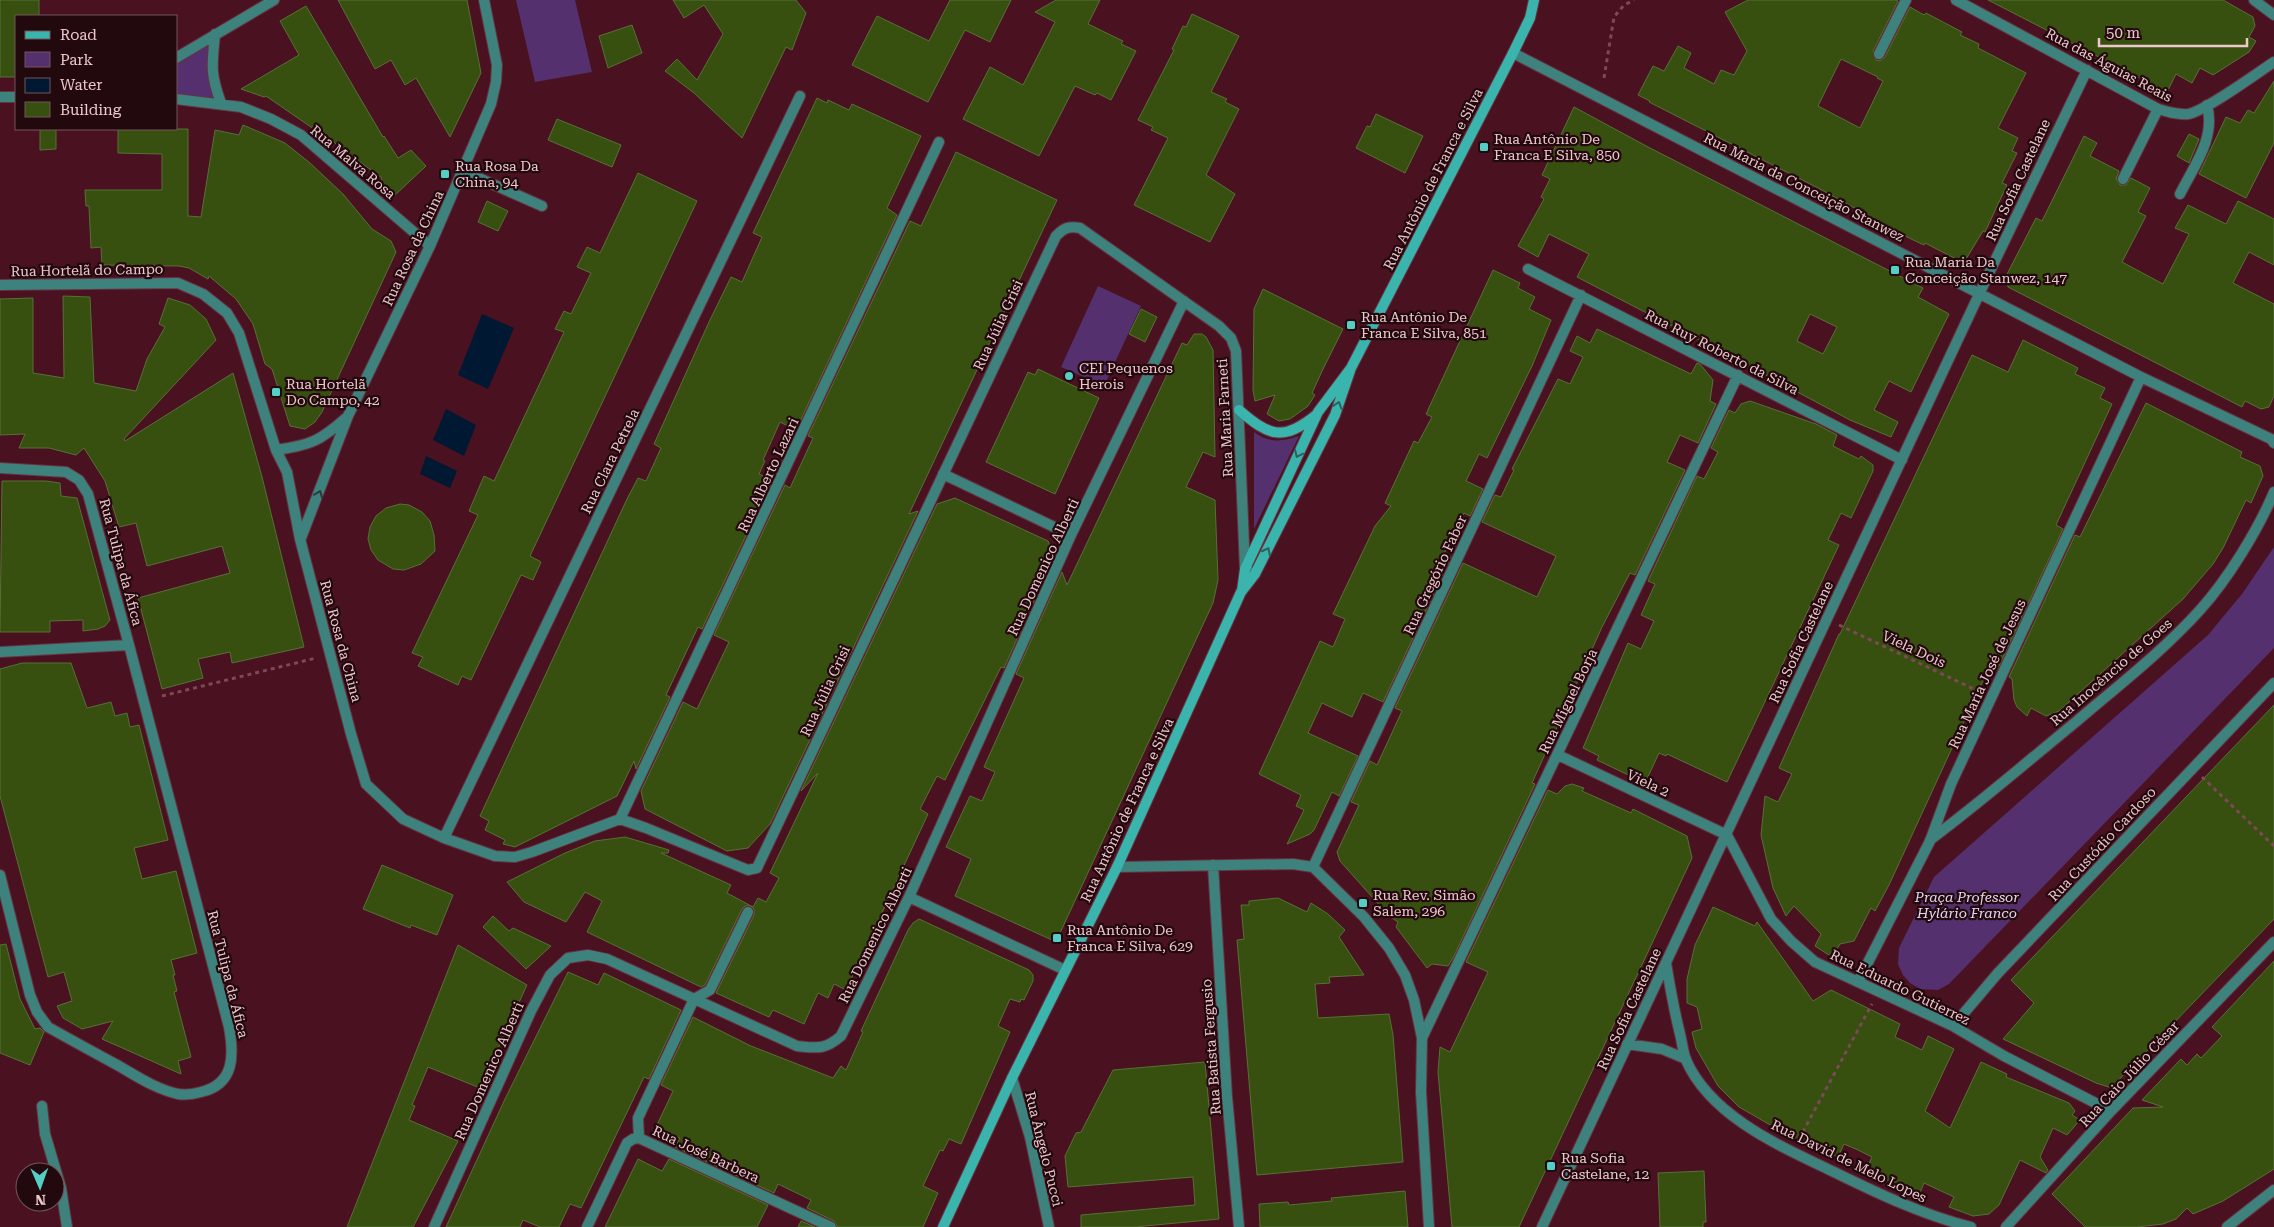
<svg xmlns="http://www.w3.org/2000/svg" width="2274" height="1227" viewBox="0 0 2274 1227" font-family="'Roboto Serif',serif">
<rect width="100%" height="100%" fill="#4a1221"/>
<path fill="#54306e" d="M516,0h59l17,72 -57,10z
M213,37l5,64 -42,-4v-38z
M1098,286l43,20 -37,80 -43,-19z
M1254,432c14,11 28,10 45,4l-45,93z
M2274,547v101l-325,336 -11,6 -18,-1 -10,-6 -7,-8 -5,-11 1,-16 35,-71 274,-242 34,-41z"/>
<path fill="#001832" d="M482,314l32,14 -26,61 -30,-14z
M446,409l30,16 -12,31 -31,-16z
M426,456l31,15 -7,17 -30,-14z"/>
<path fill="#37500f" stroke="#577038" fill-rule="evenodd" d="M0,0h39v16h-23v61h-16z
M338,0h129l14,73 -31,64 -34,-59 -11,7 -14,-25 -16,9z
M673,0h123l10,13 -14,37 -6,-3 -44,91 -48,-45 -29,-22 12,-12 20,21 26,-46 -19,-29 -20,13z
M950,0h61l-21,42 -25,-12 -37,72 -76,-37 25,-49 52,25z
M1056,0h44l-12,24 35,17 -2,3 15,7 -25,49 -14,-7 -2,2 -20,-9 -36,70 -76,-37 27,-52 33,18 32,-63 -20,-10z
M1748,0h148l2,1 -25,50 3,9 4,1 5,-4 25,-50 14,8 2,-2 36,19 -2,3 19,9 -1,4 48,25 -28,55 20,10 -6,13 5,2 -15,30 5,2 -22,47 -2,-1 -17,28 -6,2 -35,-18 -1,2 -15,-7 -89,-49 -171,-87 1,-1 -12,-6 15,-29 11,5 14,-25 13,7 -7,15 30,16 7,-14 13,5 13,-24 -22,-39zM1841,59l37,18 -1,1 6,3 -23,47 -42,-22z
M1988,0h235l30,17 2,9 -6,11 7,4 -7,11 -36,23 -13,-7 -8,15 -16,-9 -9,18z
M306,6l77,131 1,-1 14,22 13,-8 15,16 -31,29 -15,-13 2,-4 -44,-32 -14,-14 -3,2 -55,-38 -2,1 -23,-8 58,-34 -19,-34z
M1192,14l47,22 -28,56 16,7 -2,3 14,7 -33,66 29,19 -25,48 -76,-37 34,-67 -17,-8 2,-3 -15,-7 36,-70 -2,-1 11,-23 3,1z
M632,25l10,28 -34,15 -9,-32z
M2274,81v62l-28,55 -47,-24 27,-57 14,6 8,-13 6,3z
M817,98l10,5 1,-3 21,10 3,-6 69,32 -34,72 10,7 -101,215 -16,-8 -17,38 2,1 -6,13 13,6 -70,149 -4,-2 -32,68 4,2 -34,72 -2,-8 -17,35 -102,51 -12,-3 2,-4 -20,-10 4,-9 -9,-5 147,-317 11,-21 8,3 15,-33 -7,-4 55,-122 22,-45 11,5 20,-45 -9,-4z
M1574,107l76,41 273,140 -5,9 31,17 -38,78 -22,-11 -15,29 24,12 -7,15 -41,-17 -143,-76 1,-2 -9,-2 -122,-63 12,-23 -40,-20 -11,23 -20,-11 26,-47 -3,-2 9,-18 -8,-4zM1810,314l27,13 -14,27 -26,-13z
M1376,114l47,22 -18,37 -49,-25 11,-22 3,1z
M557,119l64,26 -9,22 -64,-27z
M243,125l42,18 25,20 33,31 29,35 19,12 5,11 -74,160 -7,10 -10,7 -15,-3 -18,-57 -7,-5 -12,-40 -17,-25 -27,-23 -1,3 -19,-11 -10,-2 -77,-1 -1,-18 -10,1 -2,-42h-3l-1,-16h77v-36l-44,-1v-24h70v87l13,1 14,-87 24,5z
M40,129h16v20l-16,1z
M2189,134l10,5 -10,24 -12,-7z
M2084,136l13,7 -7,13 29,15 -3,8 4,6h6l5,-7 19,10 -12,24 8,4 -24,46 41,22 26,-50 -14,-6 13,-23 38,19 12,-23 36,18v46l-25,-13 -16,31 41,21v92l-5,11 -8,2 -16,-8 -3,6 -234,-120 -2,-11 30,-58 6,3z
M956,152l101,48 -148,314 9,-3 -148,313 -22,24 -21,3 -82,-42 -4,-18 42,-89 14,7 32,-67 -15,-7 71,-150 5,3 23,-50 -5,-2 102,-215 11,5z
M638,173l59,28 -167,355 11,6 -8,18 -12,-5 -50,105 -9,-4 -4,9 -40,-19 5,-9 -11,-4 66,-138 -9,-4 15,-35 10,5 70,-149 -9,-3 9,-18 7,3 20,-41 -14,-6 10,-20 13,6z
M487,201l21,10 -10,20 -20,-9z
M1493,270l27,13 -2,5 17,9 -6,12 22,11 -19,46 -45,92 -8,-4 -13,27 17,8 -13,27 -6,-3 -20,41 7,3 -68,145 -20,-9 -11,24 -30,-14 -14,30 50,23 -19,40 -7,-4 -18,38 -4,4 -23,10 17,-34 -8,-4 5,-11 -42,-21 61,-133 13,6 12,-28 -12,-5 42,-88 16,-20 -6,-3 29,-62 4,2 14,-26 -6,-3z
M1263,289l80,40 -20,40 -11,24 3,2 -7,11 -18,13 -11,2 -12,-7 8,-19 -20,6 -2,-11 1,-81z
M63,296l27,1 4,86 42,8 11,-32 18,-32 -6,-3 9,-26 22,7 16,14 10,21 -92,99 1,2 108,-68 29,104 42,170 -72,16 -2,-11 -32,7 5,19 -41,11 -24,-91 92,-25 -8,-27 -75,20 -11,-43 -17,4 -14,-46 -21,-33 -8,7 -27,-7h-30l6,-14 -25,1v-136l33,-1v75l31,5z
M1141,309l16,8 -12,25 -16,-8z
M1597,329l94,45 6,-11 3,1 13,16 -3,21 6,3 -18,39 -18,-8 -13,27 18,8 -50,105 -5,-2 -28,54 -70,156 3,1 -81,172 -6,10 -16,-2 -5,4 -31,-41 2,-5 -9,-6 -49,-55 -3,-9 22,-47 -8,-3 19,-41 7,4 13,-28 12,-26 -7,-3 68,-145 74,34 19,-41 -74,-34 13,-27 6,2 13,-27 -2,-1 46,-90 12,5 13,-27 -13,-6 7,-15 13,7z
M1194,334h8l4,3 7,13 2,107 -12,-5 -17,35 29,13 3,80 -5,23 -153,330 -3,5 -5,2 -97,-44 16,-37 -25,-12 24,-51 12,5 13,-29 -11,-5 40,-89 -8,-4 46,-102 5,13 115,-242 5,2z
M2023,340l55,28 -3,6 30,14 -5,10 12,6 -56,121 7,4 -66,141 -6,-4 -10,19 -92,200 -14,26 -4,-3 -17,33 -14,3 -8,13 -17,-11 6,-12 -27,-28 -8,10 -13,-28 -12,-53 4,-39 13,6 14,-28 -13,-6 60,-134h1l132,-279 36,17z
M1038,369l61,29 -44,96 -69,-32 42,-90 7,3z
M1750,401l66,23 21,11 -4,11 26,13 2,-3 12,9v6l-22,47 -10,-5 -13,27 11,5 -112,237 -60,-28 -1,2 -7,-3 -14,30 -48,-23 2,-4 -16,-8 45,-105 13,6 13,-28 -13,-6 14,-31 -7,-3 49,-105 7,3 14,-27 -7,-4 18,-38 6,3 6,-9z
M2146,403l96,49 -2,5 20,9 3,10 -12,27 -5,-3 -23,48 -10,16 -30,35 -124,112 -13,5 -15,-8 -4,8 -10,-9 -3,-7 -2,-21 -3,-2 66,-142 5,2z
M2,481h44l14,2 1,13 16,2 31,115 2,7 -5,6 -7,3 -15,2v-11l-33,1v11h-50z
M955,498l93,43 6,15 -50,112 -3,-1 -56,113 -8,-4 -17,33 8,5 -82,176 -12,-6 -6,14 -10,-5 -14,31 -31,-14 -4,7 -53,-24 38,-78v-6l-3,-3h-6l-3,3 -37,76 -4,2 -114,-55 15,-31 -17,-9 -19,30 -42,-20 -17,-20 58,-29 30,-12 30,-4 44,13 -1,3h-7l70,32 -4,8 26,14 5,-9 8,4 13,-24 -9,-5 48,-100 -17,18 136,-287z
M400,504l9,1 13,7 8,9 4,14 1,16 -14,13 -17,6 -11,-1 -15,-9 -7,-10 -3,-11 2,-12 6,-11 10,-8z
M22,663h49l16,45 24,-6 4,14 12,-3 3,14 9,-2 29,115 -34,8 8,31 34,-8 21,82 -26,7 4,15h-2l4,16 -3,1 17,65 -13,4 3,13 -79,-35 11,-18 -31,8 -19,-11 -6,-12 15,-5 -8,-29 -16,5 -48,-181v-127z
M2274,705v214l-161,167 -4,1 -13,-4 -93,-44 31,-36 -23,-23z
M1572,784l12,4 -2,3 49,22 2,-4 54,27 5,22 -173,369h-67l-14,-155 2,-25 10,5 38,-80 -22,-10 82,-172 9,4 8,-8z
M382,865l71,30 -16,40 -26,-10 -1,3 -47,-19z
M1278,898l29,14 4,-9 17,11 17,16 -6,7 25,38 -35,2 1,6 -15,1 3,34 71,-4 4,21 10,127 -146,13 -20,-235 7,-1 -3,-34h8v-4z
M1713,907l42,19 2,-4 56,79 18,-11 69,34 -5,13 13,6 14,7 6,-14 26,13 -29,62 25,17 31,-66 26,12 -1,3 63,26 6,8 -3,4 8,5 -13,15 -14,-7 -13,29 8,13 -2,3 -26,-13 -21,45 -10,9 -16,2 -24,-9 5,-10 -30,-14 -5,12 -53,-25 6,-13 -14,-7 -14,-6 -6,13 -52,-23 -47,-27 -21,-21 -22,-38 -4,-16 10,-3 -5,-22 -10,-4v-24l8,-34z
M493,916l16,15 4,-3 38,18 -25,23 -43,-42z
M919,919l110,51 4,5v6l-9,19 -3,-1 -1,3 -10,-3 -12,27 12,6 -49,112 -12,-5 -6,12 -3,-1 -17,36 15,7 -15,34h-85l-4,-6 -27,-13 4,-8 -33,-16 -4,9 -99,-46 5,-9 -24,-11 17,-36 -12,-6 32,-68 58,29 82,32 8,-12 5,4 17,-38 -2,-1 47,-101 5,-7z
M6,944l14,55 15,30 5,-1 4,4 -14,33 -30,-12v-108z
M458,945l69,40 -47,103 -52,-21 -16,38 3,1 -6,14 49,21 -45,86h-66z
M2274,961v208l-51,32 -30,13 -6,-6 -11,11 -13,5 -26,3h-52l-33,-33 81,-86 30,-1 -21,-7 39,-41 6,6 10,-11 4,4 21,-22 -10,-9z
M568,972l30,13 6,-12 77,37 -32,69 -5,-2 -63,131 -11,-4 -11,23h-19l-17,-7 -3,7h-74l59,-128z
M1205,1062l14,157 -85,8h-53v-12l114,-10 -2,-28 -125,10 -3,-31 11,-23 5,-1 32,-62z
M638,1159l24,12 7,-12 99,46 -11,22h-152z
M1704,1171l2,51h-3v5h-43l-2,-54z
M1405,1191l3,36h-148l-1,-23 29,-2 1,3 43,-4 -1,-3z
M801,1221l14,6h-17z"/>
<g fill="none" stroke-linecap="round" stroke-linejoin="round">
<g stroke="#673340" stroke-width="12">
<path id="lane" d="M1879,54l27,-54
M463,171l79,35
M2123,179l35,-70
M2180,194c14,-28 36,-56 27,-89
M639,1138l-1,-20 56,-119 16,-9 38,-78"/>
</g>
<g stroke="#673340" stroke-width="12">
<path id="street" d="M1956,0l202,109c10,3 19,6 30,5 16,-2 69,-41 86,-52
M2254,0l20,15
M215,34c-3,32 -5,39 6,69
M1513,53l628,324 130,62 3,4
M176,58l98,-58
M0,97h16
M176,99l65,8 30,12 30,16 129,111
M1528,269l374,191
M0,285l178,-2 25,11 24,19 12,20 37,117 11,22 13,67 51,195 15,50 37,35 41,19 51,18 20,1 17,-5 88,-33 26,9 102,42 9,-2 299,-632c8,-8 12,-10 24,-8l139,98 12,12 5,13 9,218 3,1
M276,450c35,-5 44,-9 70,-32
M0,468l66,4 13,8 9,14 41,151 100,382c5,28 6,57 -28,65 -7,2 -16,3 -23,2 -22,-5 -40,-17 -59,-28 -24,-13 -48,-26 -71,-39l-11,-15 -7,-17 -30,-120
M943,474l128,61
M301,538l47,-122 82,-170 61,-142 5,-22 1,-17 -13,-65
M0,652l129,-7
M1558,755l169,80 44,84 20,22 24,21 138,64 51,30 107,55
M620,819l319,-677
M444,838l356,-742
M1930,840c51,-38 98,-79 147,-119 42,-36 86,-70 123,-111 28,-31 58,-80 74,-118
M1213,865l14,232 12,130
M1117,867l176,-3 20,3 51,50 25,31 16,27 9,25 8,38 -1,54 8,135
M1313,867l268,-572
M909,897l156,73
M1666,963c4,24 8,47 14,71 2,8 3,18 6,26 25,57 96,87 148,112 45,22 89,43 137,55
M1858,982l72,-141 21,-57 190,-407
M1953,1026l45,-53 276,-290
M1422,1038l316,-663
M1627,1044l35,5 24,10
M1012,1078l18,59 19,90
M42,1106l3,28 16,54 6,39
M434,1227l97,-216 19,-36 18,-17 20,-3 19,4 190,87c20,2 28,4 44,-10l68,-139 162,-362 113,-234
M587,1227l40,-84 6,-4 6,-1 192,89
M1542,1227l448,-956 97,-201
M2006,1227l105,-116 163,-169
M2227,1227l47,-37"/>
</g>
<g stroke="#673340" stroke-width="12">
<path id="secondary" d="M1239,410c30,26 44,32 77,5
M1242,591l3,-22 73,-157 33,-44 162,-315 17,-35 4,-18
M943,1227l69,-149 105,-211 124,-275 14,-18 80,-159 16,-47"/>
</g>
<path stroke="#7c4a56" stroke-width="3" stroke-dasharray="4 4" stroke-linecap="butt" d="M1604,78l10,-61 10,-12 10,-5
M1839,625l141,67
M162,696l154,-38
M2202,777l72,69
M1799,1139l73,-135"/>
<use href="#lane" stroke="#3d827d" stroke-width="10"/>
<use href="#street" stroke="#3d827d" stroke-width="10"/>
<use href="#secondary" stroke="#3ab5ad" stroke-width="10"/>
</g>
<defs><path id="oneway-chevron" d="M-2-3.5L2.5 0L-2 3.5" fill="none" stroke-width="1.6" stroke-linecap="round" stroke-linejoin="round" transform="scale(1.25)"/></defs>
<g stroke="#2e5f5e">
<use href="#oneway-chevron" transform="translate(1338 405) rotate(-72)"/>
<use href="#oneway-chevron" transform="translate(1298 454) rotate(115)"/>
<use href="#oneway-chevron" transform="translate(1267 551) rotate(-63)"/>
</g>
<use stroke="#2d393a" href="#oneway-chevron" transform="translate(319 494) rotate(-69)"/>
<g fill="#55cec5" stroke="#22090e" stroke-width="2">
<rect x="1479" y="142" width="10" height="10" rx="2.5"/>
<rect x="440" y="169" width="10" height="10" rx="2.5"/>
<rect x="1890" y="265" width="10" height="10" rx="2.5"/>
<rect x="1346" y="320" width="10" height="10" rx="2.5"/>
<circle cx="1069" cy="376" r="5"/>
<rect x="271" y="387" width="10" height="10" rx="2.5"/>
<rect x="1358" y="898" width="10" height="10" rx="2.5"/>
<rect x="1052" y="933" width="10" height="10" rx="2.5"/>
<rect x="1546" y="1161" width="10" height="10" rx="2.5"/>
</g>
<g text-anchor="middle" stroke-width="4.5" stroke-linejoin="round" paint-order="stroke">
<g font-size="14" fill="#edc7cc" stroke="#22090e">
<text transform="translate(2109 65) rotate(28)" y="5">Rua das Águias Reais</text>
<text transform="translate(353 162) rotate(40)" y="5">Rua Malva Rosa</text>
<text transform="translate(1433 179) rotate(-63)" y="5">Rua Antônio de Franca e Silva</text>
<text transform="translate(2018 180) rotate(-65)" y="5">Rua Sofia Castelane</text>
<text transform="translate(1804 187) rotate(27)" y="5">Rua Maria da Conceição Stanwez</text>
<text transform="translate(413 248) rotate(-65)" y="5">Rua Rosa da China</text>
<text transform="translate(87 270) rotate(-1)" y="5">Rua Hortelã do Campo</text>
<text transform="translate(998 325) rotate(-65)" y="5">Rua Júlia Grisi</text>
<text transform="translate(1722 352) rotate(27)" y="5">Rua Ruy Roberto da Silva</text>
<text transform="translate(1225 418) rotate(-93)" y="5">Rua Maria Farneti</text>
<text transform="translate(610 461) rotate(-64)" y="5">Rua Clara Petrela</text>
<text transform="translate(768 475) rotate(-65)" y="5">Rua Alberto Lazari</text>
<text transform="translate(121 562) rotate(75)" y="5">Rua Tulipa da Áfica</text>
<text transform="translate(1043 567) rotate(-65)" y="5">Rua Domenico Alberti</text>
<text transform="translate(1435 575) rotate(-65)" y="5">Rua Gregório Faber</text>
<text transform="translate(341 641) rotate(75)" y="5">Rua Rosa da China</text>
<text transform="translate(1801 642) rotate(-65)" y="5">Rua Sofia Castelane</text>
<text transform="translate(1914 649) rotate(25)" y="5">Viela Dois</text>
<text transform="translate(2111 672) rotate(-41)" y="5">Rua Inocêncio de Goes</text>
<text transform="translate(1987 674) rotate(-65)" y="5">Rua Maria José de Jesus</text>
<text transform="translate(825 691) rotate(-65)" y="5">Rua Júlia Grisi</text>
<text transform="translate(1568 701) rotate(-64)" y="5">Rua Miguel Borja</text>
<text transform="translate(1648 783) rotate(25)" y="5">Viela 2</text>
<text transform="translate(1127 810) rotate(-65)" y="5">Rua Antônio de Franca e Silva</text>
<text transform="translate(2102 844) rotate(-47)" y="5">Rua Custódio Cardoso</text>
<text transform="translate(875 935) rotate(-64)" y="5">Rua Domenico Alberti</text>
<text transform="translate(228 974) rotate(76)" y="5">Rua Tulipa da Áfica</text>
<text transform="translate(1900 987) rotate(26)" y="5">Rua Eduardo Gutierrez</text>
<text transform="translate(1629 1009) rotate(-65)" y="5">Rua Sofia Castelane</text>
<text transform="translate(1211 1047) rotate(-94)" y="5">Rua Batista Fergusio</text>
<text transform="translate(489 1071) rotate(-66)" y="5">Rua Domenico Alberti</text>
<text transform="translate(2129 1074) rotate(-47)" y="5">Rua Caio Júlio César</text>
<text transform="translate(1044 1149) rotate(76)" y="5">Rua Ângelo Pucci</text>
<text transform="translate(706 1154) rotate(25)" y="5">Rua José Barbera</text>
<text transform="translate(1849 1161) rotate(26)" y="5">Rua David de Melo Lopes</text>
</g>
<g font-size="14" fill="#edc7cc" stroke="#22090e" text-anchor="start">
<text x="1494" y="144">Rua Antônio De<tspan x="1494" dy="16">Franca E Silva, 850</tspan></text>
<text x="455" y="171">Rua Rosa Da<tspan x="455" dy="16">China, 94</tspan></text>
<text x="1905" y="267">Rua Maria Da<tspan x="1905" dy="16">Conceição Stanwez, 147</tspan></text>
<text x="1361" y="322">Rua Antônio De<tspan x="1361" dy="16">Franca E Silva, 851</tspan></text>
<text x="1079" y="373">CEI Pequenos<tspan x="1079" dy="16">Herois</tspan></text>
<text x="286" y="389">Rua Hortelã<tspan x="286" dy="16">Do Campo, 42</tspan></text>
<text x="1373" y="900">Rua Rev. Simão<tspan x="1373" dy="16">Salem, 296</tspan></text>
<text x="1067" y="935">Rua Antônio De<tspan x="1067" dy="16">Franca E Silva, 629</tspan></text>
<text x="1561" y="1163">Rua Sofia<tspan x="1561" dy="16">Castelane, 12</tspan></text>
</g>
<g font-size="14" font-style="italic" fill="#e3d6f0" stroke="#22090e">
<text x="1967" y="902">Praça Professor<tspan x="1967" dy="16">Hylário Franco</tspan></text>
</g>
</g>
<rect x="15" y="15" width="162" height="115" fill="#22090e" stroke="#73555a"/>
<rect x="25" y="31" width="25" height="8" fill="#3ab5ad" stroke="#73555a"/>
<text x="60" y="40" font-size="15" fill="#edc7cc">Road</text>
<rect x="25" y="52" width="25" height="15" fill="#54306e" stroke="#73555a"/>
<text x="60" y="65" font-size="15" fill="#edc7cc">Park</text>
<rect x="25" y="78" width="25" height="15" fill="#001832" stroke="#73555a"/>
<text x="60" y="90" font-size="15" fill="#edc7cc">Water</text>
<rect x="25" y="102" width="25" height="15" fill="#37500f" stroke="#73555a"/>
<text x="60" y="115" font-size="15" fill="#edc7cc">Building</text>
<g transform="translate(40 1187) rotate(178)"><circle r="24" fill="#22090e" stroke="#73555a"/>
<path d="M0-4L9 19L0 12L-9 19Z" fill="#55cec5"/>
<text y="-8" font-size="14" font-weight="bold" text-anchor="middle" fill="#edc7cc">N</text>
</g>
<path d="M2099 38v8h148v-8" fill="none" stroke="#edc7cc" stroke-width="2.5"/>
<text x="2106" y="38" font-size="15" fill="#edc7cc" stroke="#22090e" stroke-width="4" paint-order="stroke">50 m</text>
</svg>
